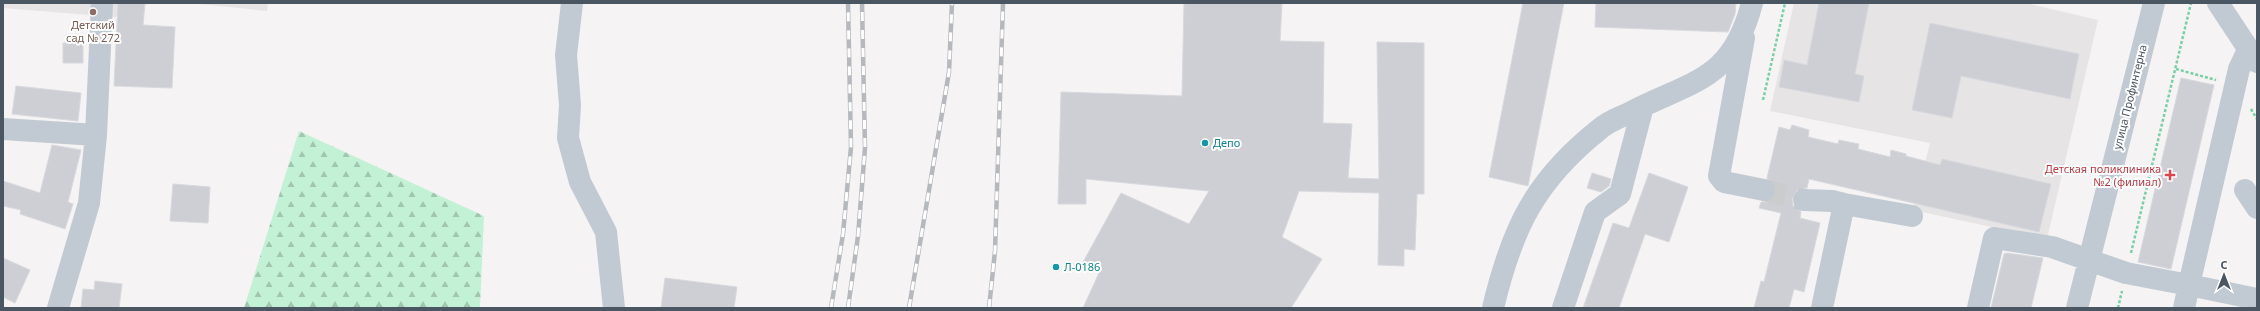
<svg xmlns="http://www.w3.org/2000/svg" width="2260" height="311" viewBox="0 0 2260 311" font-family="'Noto Sans',sans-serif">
<defs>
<pattern id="forest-firs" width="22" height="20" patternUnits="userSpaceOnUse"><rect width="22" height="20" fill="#c3f1d5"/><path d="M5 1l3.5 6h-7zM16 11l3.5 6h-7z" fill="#a0c6b0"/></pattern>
</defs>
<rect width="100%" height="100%" fill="#f5f3f3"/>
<path fill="#e6e4e5" d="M3,3h147l-35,14 -112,-9z
M189,3h79l-1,8z
M1794,3h232l72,17 -51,219 -134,-29 17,-67 -160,-32z"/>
<path fill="url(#forest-firs)" d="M299,131l185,85 -4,92h-236z"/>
<path fill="#cdcfd5" stroke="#d7d9de" d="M118,3h27l-2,22 32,2 -3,61 -58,-2z
M1184,3h98l-2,38 44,1 -1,81 29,1 -4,54 31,1 -2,-137 47,1v151h-7l-2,56 -11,-1v17l-26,-1 1,-72 -80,-2 -17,46 40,22 -31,49h-208l16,-35 -17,-9 39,-71 68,31 20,-33 -123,-12v25h-28l3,-112 121,4z
M1523,3h41l-36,183 -39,-9z
M1596,3h140l-1,11 -7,18 -133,-5z
M1819,3h50l-14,71 9,2 -5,26 -80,-15 5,-27 23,5z
M1930,23l149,31 -9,45 -109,-23 -9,42 -40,-8z
M63,43h20v20h-20z
M2181,78l33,7 -43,184 -33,-7z
M16,86l65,7 -3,28 -66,-7z
M1792,125l17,5 -1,7 30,7 1,-4 20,4 -1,5 32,8 1,-7 15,4v2l34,9 2,-6 109,25 -12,48 -230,-53 -2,9 -9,1 -6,10 1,7 8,6 -1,6 20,5 -16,69 -10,-3 -5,19h-35l7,-27 3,1 17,-69 -22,-5 2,-6h7l8,-9v-7l-9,-8 12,-51 11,3z
M52,145l29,5 -13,52 5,2 -8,25 -45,-15 1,-4 -18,-4v-25l37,12z
M1592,173l19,6 -2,7 -8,6 -14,-4z
M1649,173l39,14 -19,55 -24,-8 -26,74h-36l30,-85 16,5z
M173,184l37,3 -2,36 -38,-2z
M2007,253l36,5 -12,50h-40l13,-54z
M3,258l27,12 -15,33 -12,-6z
M665,278l72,9 -3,21h-73z
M95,281l27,3 -3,24h-38l2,-19 11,1z"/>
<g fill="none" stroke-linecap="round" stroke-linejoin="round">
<path stroke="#caccce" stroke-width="22" stroke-dasharray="22 11" stroke-linecap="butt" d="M1764,190l40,10"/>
<path stroke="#7ad0a6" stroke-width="2.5" stroke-dasharray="3 2" stroke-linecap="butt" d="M2176,69l40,11
M1763,100l22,-97
M2251,109l6,10
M2131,253l60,-250
M2118,308l4,-17"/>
<path stroke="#c1cad2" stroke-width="22" d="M572,3l-6,52 4,50 -2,33 12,44 26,50 8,76
M2218,3l39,59
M1744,38l-25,138 5,6 40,8
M3,129l93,6
M2245,190l12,18
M1804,200l28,1 12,3 -22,104
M1844,204l68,12
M58,308l31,-105 7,-68 6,-132
M1493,308c19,-80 42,-128 108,-180 8,-7 20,-11 30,-16 62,-32 101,-31 121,-109
M1563,308l32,-96 25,-18 23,-88
M1978,308l16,-70 58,9 74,26 63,12 50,-216 9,-19
M2077,308l77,-305
M2184,308l5,-23 68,14"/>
<g stroke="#b5b8bd" stroke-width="4.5">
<path id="rail" d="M831,308l12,-74 8,-87 -3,-144
M848,308l10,-72 7,-88 -3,-145
M909,308l40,-236 3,-69
M989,308l6,-57 8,-248"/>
</g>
<use href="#rail" stroke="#fff" stroke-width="3" stroke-dasharray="9" stroke-linecap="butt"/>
</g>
<circle fill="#8d6e63" stroke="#fff" stroke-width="1.5" cx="93" cy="12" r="4"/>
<g fill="#0f9aa8" stroke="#fff" stroke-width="1.5">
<circle cx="1205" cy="143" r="4"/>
<circle cx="1056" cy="267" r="4"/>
</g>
<path fill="#e0444e" stroke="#fff" stroke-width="1.5" d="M2168 169h4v4h4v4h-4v4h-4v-4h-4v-4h4z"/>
<g text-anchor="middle" stroke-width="4" stroke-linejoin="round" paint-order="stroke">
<g font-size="11" fill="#785e54" stroke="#fff">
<text x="93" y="29">Детский<tspan x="93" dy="13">сад № 272</tspan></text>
</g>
<g font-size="11" fill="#4a5661" stroke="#fff">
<text transform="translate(2130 97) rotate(-76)" y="4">улица Профинтерна</text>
</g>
<g font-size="11" fill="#0d838f" stroke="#fff" text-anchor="start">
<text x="1213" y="147">Депо</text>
<text x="1064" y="271">Л-0186</text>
</g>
<g font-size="11" fill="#be3a42" stroke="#fff" text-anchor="end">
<text x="2161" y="173">Детская поликлиника<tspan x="2161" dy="13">№2 (филиал)</tspan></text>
</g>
</g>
<rect width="2260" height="311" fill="none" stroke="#4a5661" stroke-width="8"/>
<g transform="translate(2224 275)" stroke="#ffffff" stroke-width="3" paint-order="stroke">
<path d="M0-3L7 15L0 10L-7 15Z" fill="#4a5661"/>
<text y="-6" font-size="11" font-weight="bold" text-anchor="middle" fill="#4a5661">С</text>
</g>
</svg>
